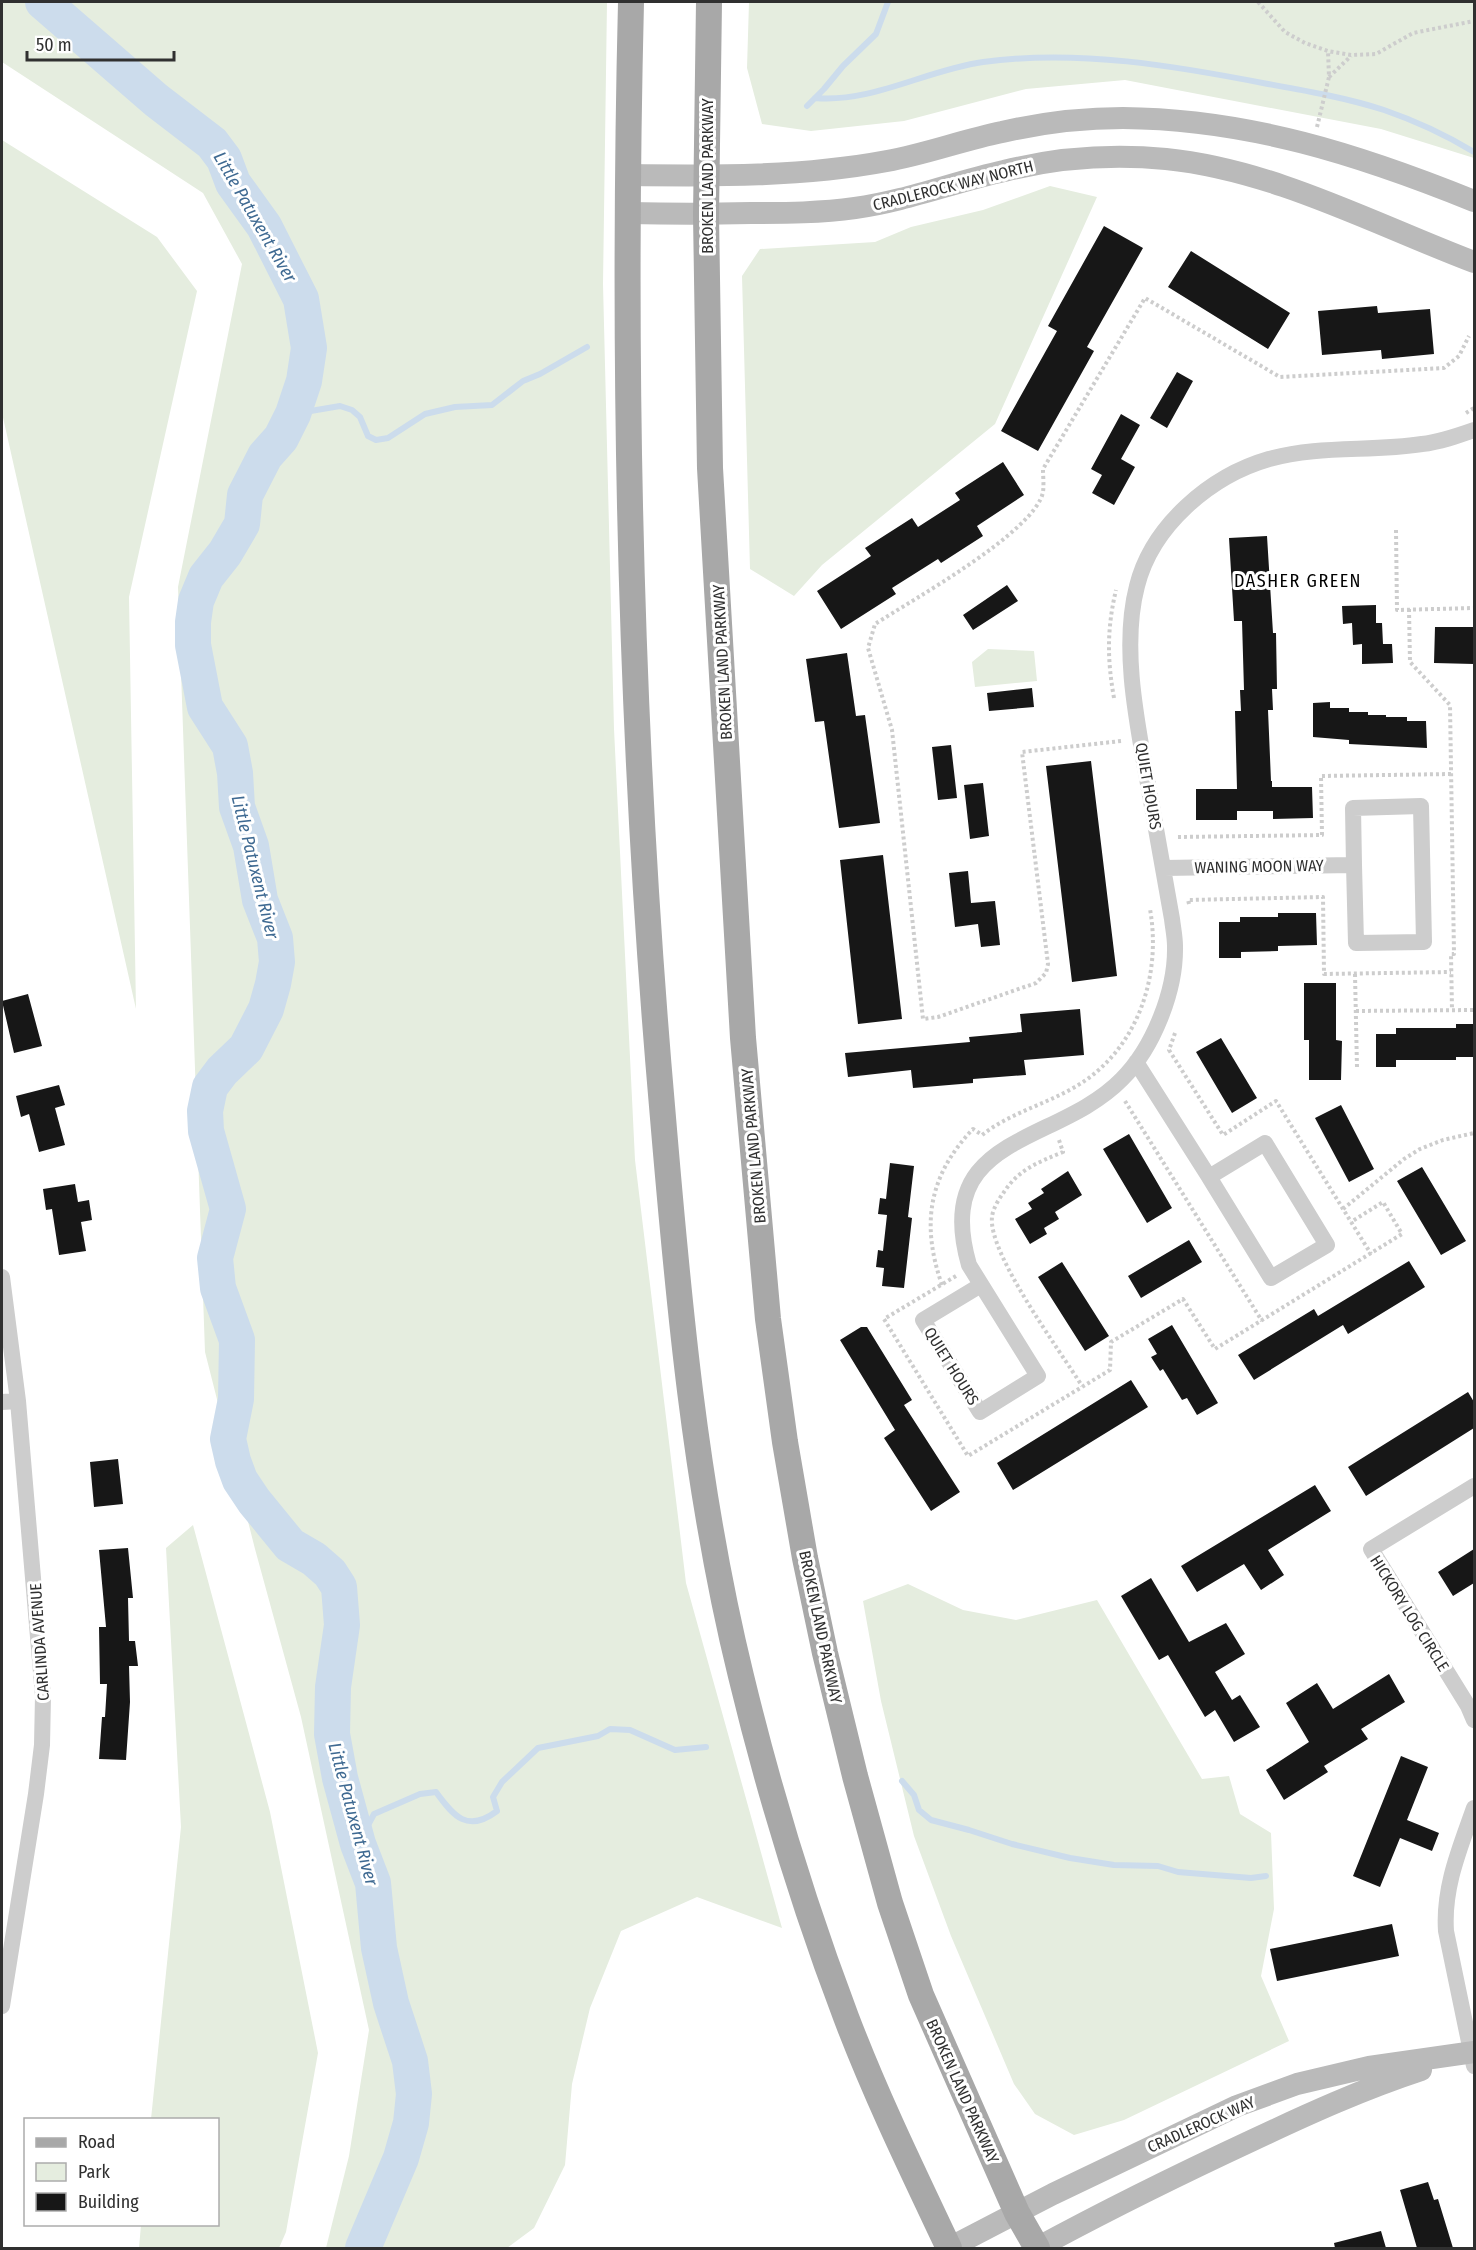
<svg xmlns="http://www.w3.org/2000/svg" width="1476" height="2250" viewBox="0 0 1476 2250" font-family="'Fira Sans Condensed',sans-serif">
<rect width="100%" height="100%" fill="#fff"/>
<path fill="#e5eddf" d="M2,2h605l-4,282 11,445 21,431 51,423 96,345 -85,-31 -76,34 -31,77 -18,76 -7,81 -31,63 -27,20h-181l23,-92 20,-126 -68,-313 -46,-168 -50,-197 -27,-765 64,-323 -39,-71 -201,-131z
M749,2h725v156l-93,-29 -256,-49 -99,9 -122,32 -93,10 -49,-7 -15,-56z
M2,140l155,97 40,54 -68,306 7,412 -134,-596z
M1050,186l47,11 -102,227 -173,141 -28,31 -44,-27 -8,-293 18,-27 115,-7 36,-15 72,-17z
M988,649l46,2 3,30 -62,6 -3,-25z
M193,1525l77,287 48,241 -32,179 -7,16h-140l2,-23 77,-1v-104l-67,-1 30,-292 -15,-279z
M908,1584l55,26 53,10 81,-20 105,179 27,-3 11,38 31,19 3,76 -13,67 28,65 -165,79 -50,15 -39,-21 -21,-30 -63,-148 -37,-100 -33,-135 -18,-100z"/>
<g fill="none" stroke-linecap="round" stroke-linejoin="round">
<path stroke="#ccdcec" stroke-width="6" d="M815,98c58,5 111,-28 168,-36 95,-13 193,4 285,22 39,7 79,14 116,26 32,11 62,25 90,42
M807,106l17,-17 19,-23 33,-32 12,-32
M293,414l47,-8 12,4 8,7 8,19 8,4 12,-2 37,-24 30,-7 37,-2 31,-24 17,-7 47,-27
M902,1781l12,14 5,15 12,10 38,10 43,14 58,14 44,7 44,1 20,6 73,6 15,-2
M358,1844l16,-30 46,-20 16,-2c18,25 32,41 61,19l-4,-14 9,-15 36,-34 60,-12 12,-7 20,1 45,20 31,-3"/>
<path stroke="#ccdcec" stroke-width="36" d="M43,2l113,98 56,43 12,16 9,24 31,43 37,73 8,49 -5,33 -11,33 -12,24 -16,18 -20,39 -3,29 -17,29 -19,24 -10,24 -3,21v23l12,62 25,39 5,27 2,34 14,39 9,54 15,38 2,24 -4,22 -7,25 -20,39 -24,23 -12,16 -5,24 1,20 22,78 -13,49 3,30 19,52 -1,59 -8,40 5,22 7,19 14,21 36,44 24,14 16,14 9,14 3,38 -9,62 -1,47 8,44 18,66 15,39 6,65 12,55 19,58 4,33 -3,29 -10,35 -38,90"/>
</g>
<path fill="#171717" d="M1104,226l39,22 -56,99 7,4 -56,100 -37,-20 56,-100 -9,-5z
M1191,251l99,62 -22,36 -100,-62z
M1377,306l1,7 52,-4 4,45 -52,5 -1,-9 -59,5 -4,-44z
M1177,372l16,9 -26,47 -17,-10z
M1121,414l19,11 -19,34 14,8 -21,38 -22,-12 10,-18 -11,-6z
M1003,462l21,33 -47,31 6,10 -42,27 -3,-4 -46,29 4,6 -55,35 -24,-38 54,-35 -6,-8 47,-30 6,9 42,-27 -5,-7z
M1267,536l6,97h3l1,56h-5l1,21h-5l3,71h1v6h40l1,31 -40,1v-8h-36v9h-41v-31h41l-2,-78h6l-1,-21h4l-2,-69h-8l-5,-83z
M1007,585l11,16 -45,29 -10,-15z
M1376,605v18h6l1,21h9l1,19 -31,1v-20l-9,1 -1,-22 -9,1 -1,-18z
M1435,627h39v37l-40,-1z
M847,653l9,63 9,-1 15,108 -41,5 -15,-107 -9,1 -9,-63z
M1032,688l2,19 -45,4 -2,-18z
M1330,702v6h19v4h19v3h18v2h21v4h19l1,27 -78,-4v-4l-36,-3v-34z
M951,745l6,53 -19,2 -6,-53z
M1091,761l26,215 -45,6 -26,-216z
M983,783l6,53 -19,3 -6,-54z
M883,855l19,164 -44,5 -18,-164z
M968,871l3,32 24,-2 5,44 -19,2 -3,-23 -23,3 -6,-54z
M1278,913h38l1,32 -39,1v5l-37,1v6h-22v-36h21v-5h38z
M1304,983h32v57l6,1 -1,39h-32v-40h-5z
M28,994l14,52 -28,7 -12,-52z
M1080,1009l4,46 -60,5 2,15 -53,4v4l-60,5 -2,-18 -63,7 -3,-24 125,-11 -1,-5 53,-5 -2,-18z
M1456,1024h18v33h-18v3h-60v7h-20v-33h20v-6h60z
M1221,1038l36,60 -25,15 -36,-61z
M59,1085l6,20 -10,3 10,37 -26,7 -10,-38 -8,3 -5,-21z
M1341,1105l33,64 -25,13 -34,-64z
M1129,1134l43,74 -25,15 -44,-74z
M890,1163l24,3 -6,51 4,1 -8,70 -22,-2 2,-18 -8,-1 2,-17 5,1 4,-36 -9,-1 2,-16 6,1z
M1422,1167l44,74 -25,14 -44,-74z
M1068,1171l14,24 -27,17 4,7 -15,9 3,6 -17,10 -15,-25 17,-10 -4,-6 16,-10 -3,-4z
M75,1184l3,18 11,-2 3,20 -11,2 5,29 -27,4 -7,-46 -6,1 -3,-21z
M1189,1240l13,22 -61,36 -13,-22z
M1409,1261l16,26 -77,47 -5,-9 -89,55 -16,-25 76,-46 4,7z
M1062,1262l47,74 -24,15 -47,-74z
M1172,1325l46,78 -21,12 -10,-17 -5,2 -19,-31 -3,2 -9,-14 6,-3 -9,-15z
M861,1327h6l45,73 -8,5 56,87 -29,19 -47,-73 11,-8 -55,-90z
M1131,1380l17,27 -135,83 -16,-27z
M1468,1392l6,10v26l-108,68 -18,-29z
M118,1459l5,45 -29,3 -4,-45z
M1315,1485l16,26 -63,39 16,25 -23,15 -17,-26 -47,28 -16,-26z
M128,1548l5,50h-5l1,43h6l3,25h-9l1,36 -4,58 -27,-1 3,-42h3l2,-33h-7l-1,-57h7l-7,-77z
M1474,1549v34l-21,13 -15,-24z
M1151,1578l38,64 37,-19 19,31 -30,18 17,28 8,-5 20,32 -26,15 -19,-32 -10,7 -37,-62 -9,5 -38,-64z
M1389,1674l16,28 -44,27 7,10 -44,27 4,6 -44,28 -18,-30 43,-28 -23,-39 31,-20 16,26z
M1401,1756l27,11 -21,53 32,13 -7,18 -32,-13 -20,49 -27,-11z
M1392,1924l7,32 -122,25 -7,-32z
M1428,2182l6,18 4,-1 15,49h-36l-17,-58z
M1381,2231l5,17h-51l-1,-5z"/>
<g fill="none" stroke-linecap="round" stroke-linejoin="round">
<path stroke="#cdcdcd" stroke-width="4" stroke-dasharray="3 3" stroke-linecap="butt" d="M1258,2l27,30 20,11 23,8 23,4 25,-1 37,-21 61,-12
M1329,77l22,-21
M1317,127l12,-50 -1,-26
M1466,413l8,-5
M1396,530l1,80 77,-2
M1409,609l1,53 40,43 4,249h-3l1,56
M1114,698c-7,-39 -7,-70 2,-108
M1121,741l-99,11 26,212 -2,9 -10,10 -98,34 -15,2 -31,-289 -24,-82 7,-24c37,-24 160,-92 168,-132 1,-7 0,-16 0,-23l102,-171 135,79 164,-9 15,-12 10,-20
M1178,837l144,-2 -1,-59 130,-2
M1189,904l-1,-4 135,-3 1,77 127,-2
M1355,974l2,94
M1356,1011l118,-1
M1175,1033l-6,17 54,85 53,-34 95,153
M1125,1101l137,220
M1059,1140l4,12c-24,10 -44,17 -59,40 -5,7 -11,16 -12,25 -4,37 69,135 90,169
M1343,1209l61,-50 16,-10 23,-9 31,-7
M956,1276l-72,43 84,137 142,-86 1,-28 72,-43 32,50 187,-115 -19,-32 -32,20
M942,1285c-21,-60 -14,-109 31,-156l9,6c28,-22 62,-30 93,-48 62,-36 87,-110 75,-178"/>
<path stroke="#cdcdcd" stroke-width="16" d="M1164,868l190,-3 2,78 68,-1 -3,-136 -68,2 1,57
M1136,1062l73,115 56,-34 62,102 -56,33 -62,-101
M2,1277l16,124 25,295 -1,49 -6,49 -34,212
M981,1285l-58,35 57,92 58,-36 -69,-111c-38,-132 88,-119 153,-186 31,-31 54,-88 53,-133 0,-9 -2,-18 -3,-27 -8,-45 -16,-90 -24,-135 -11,-61 -27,-137 -11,-198 15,-60 73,-110 132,-127 50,-14 102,-7 153,-15 18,-2 35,-8 52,-14
M2,1402l16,-1
M1474,1486l-103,63 97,157 6,14
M1474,1808c-14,40 -31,79 -28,123l28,135"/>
<path stroke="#bababa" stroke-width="22" d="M629,175c86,1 173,2 258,-14 39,-7 76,-21 115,-29 39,-9 81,-14 121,-14 125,1 237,37 351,83
M629,213c41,1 81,1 122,0 35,0 70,0 104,-5 51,-7 99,-26 149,-37 52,-13 109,-17 162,-12 108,11 208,65 308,103
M949,2248l104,-54 184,-88 60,-22 72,-17 105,-15
M1037,2248c70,-38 143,-74 216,-108 55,-26 110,-51 168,-70"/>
<path stroke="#a8a8a8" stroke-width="26" d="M631,2c-9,368 -1,737 31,1104 16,191 33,383 79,570 28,116 63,230 105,341 30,79 67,155 103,231
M709,2l-3,213 4,253 33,570 25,281 17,123 20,116 20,95 30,123 35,127 31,92 96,218 20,35"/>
</g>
<g text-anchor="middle" stroke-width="6" stroke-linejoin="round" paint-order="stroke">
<g font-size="16" fill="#303030" stroke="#fff">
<text transform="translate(707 176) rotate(-90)" y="6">BROKEN LAND PARKWAY</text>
<text transform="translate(953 185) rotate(-14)" y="6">CRADLEROCK WAY NORTH</text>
<text transform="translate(722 662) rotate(-93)" y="6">BROKEN LAND PARKWAY</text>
<text transform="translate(1149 786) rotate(80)" y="6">QUIET HOURS</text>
<text transform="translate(1259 866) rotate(-1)" y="6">WANING MOON WAY</text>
<text transform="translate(753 1146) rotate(-95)" y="6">BROKEN LAND PARKWAY</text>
<text transform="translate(952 1366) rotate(58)" y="6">QUIET HOURS</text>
<text transform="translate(1410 1613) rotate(58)" y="6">HICKORY LOG CIRCLE</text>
<text transform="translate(821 1627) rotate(78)" y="6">BROKEN LAND PARKWAY</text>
<text transform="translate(39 1642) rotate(-94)" y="6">CARLINDA AVENUE</text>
<text transform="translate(963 2091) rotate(66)" y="6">BROKEN LAND PARKWAY</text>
<text transform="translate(1201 2124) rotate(-24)" y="6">CRADLEROCK WAY</text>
</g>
<g font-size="18" font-style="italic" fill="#3f6a92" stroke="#fff">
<text transform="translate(255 217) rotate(60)" y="6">Little Patuxent River</text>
<text transform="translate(255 867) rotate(76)" y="6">Little Patuxent River</text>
<text transform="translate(353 1814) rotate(75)" y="6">Little Patuxent River</text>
</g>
<g font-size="18" letter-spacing="1.5" fill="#000" stroke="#fff">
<text x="1298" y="587">DASHER GREEN</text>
</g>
</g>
<rect width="1476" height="2250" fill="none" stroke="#303030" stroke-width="6"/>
<rect x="24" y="2118" width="195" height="108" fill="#ffffff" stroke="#acacac" stroke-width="1.5"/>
<rect x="36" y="2138" width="30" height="9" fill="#a8a8a8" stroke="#acacac" stroke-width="1.5"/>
<text x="78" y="2148" font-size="18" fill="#303030">Road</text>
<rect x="36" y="2163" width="30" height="18" fill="#e5eddf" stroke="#acacac" stroke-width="1.5"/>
<text x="78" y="2178" font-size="18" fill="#303030">Park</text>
<rect x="36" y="2193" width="30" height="18" fill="#171717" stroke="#acacac" stroke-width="1.5"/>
<text x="78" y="2208" font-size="18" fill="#303030">Building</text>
<path d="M27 51v9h147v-9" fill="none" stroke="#303030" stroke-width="3"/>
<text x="36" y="51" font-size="18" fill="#303030" stroke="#ffffff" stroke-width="4.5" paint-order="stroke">50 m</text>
</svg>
